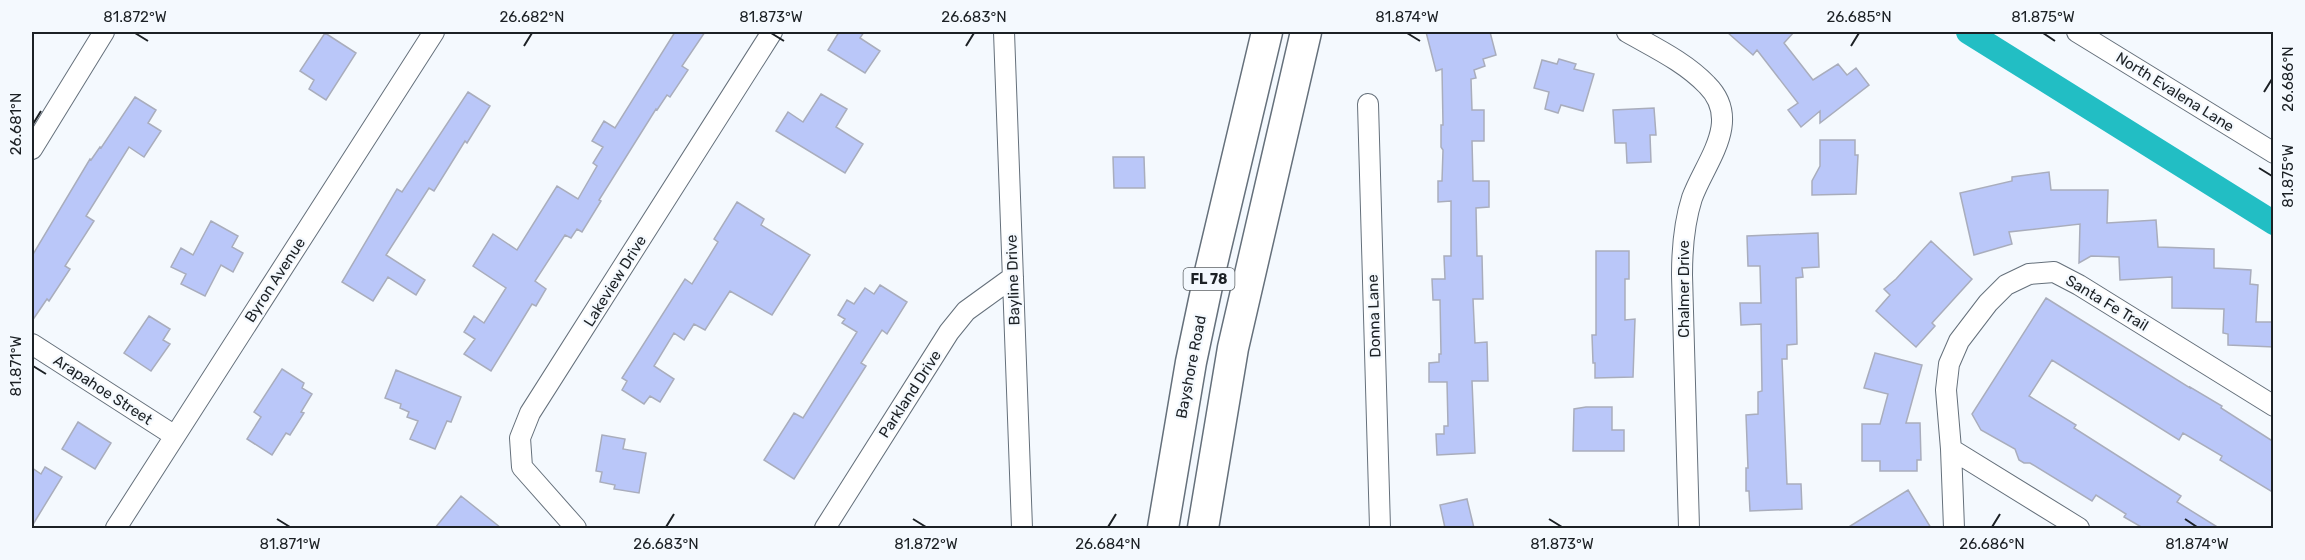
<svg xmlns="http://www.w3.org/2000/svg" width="2305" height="560" viewBox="0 0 2305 560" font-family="Rubik,sans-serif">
<rect width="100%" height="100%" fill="#f4f9fe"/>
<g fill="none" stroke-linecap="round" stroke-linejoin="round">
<path stroke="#22bec4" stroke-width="24" d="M1968,32l306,191"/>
</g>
<path fill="#bac7f9" stroke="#a9adbc" stroke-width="1.5" d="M675,32h30l-23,34 6,4 -18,27 -3,-2 -10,15 -1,-1 -57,91 2,1 -19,31 -5,-3 -6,9 -6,-3 -30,46 11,8 -10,17 -4,-2 -41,67 -27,-17 11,-15 -11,-7 10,-16 10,7 22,-35 -33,-22 20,-32 24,16 40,-64 21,13 19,-33 -4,-3 10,-16 -11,-6 12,-20 11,7z
M839,32h25l-4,6 20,13 -15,22 -37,-23z
M1426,32h64l6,23 -13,4 2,7 -11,4 2,8 -5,1 1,31h12v31h-12l1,40h16v26l-13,1 1,48h5l1,43h-10l2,44 12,-1 1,39h-16l3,72 -38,2 -1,-21h8v-8h4l-1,-44h-18v-19l10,-1v-8h2l-1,-54h-7l-1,-21h13l-1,-23h7v-55l-13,1v-21h4l1,-31 -2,-3v-22h2l-1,-56 -6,2z
M1727,32h67l-10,11 29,37 25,-16 9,11 9,-7 13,17 -49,38v-12l-19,16 -13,-17 10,-7 -41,-53 -4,5z
M325,33l31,20 -30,47 -17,-11 5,-9 -14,-9z
M1559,59l17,5 -2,5 20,5 -11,37 -22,-6 -3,8 -13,-4 4,-17 -15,-4 8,-28 15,4z
M468,92l22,14 -23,37 -2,-2 -31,50 -5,-3 -43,67 39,25 -9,15 -28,-18 -15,24 -31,-19 55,-93 5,3z
M821,94l26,15 -11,18 27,17 -18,29 -69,-42 12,-19 15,10z
M135,97l21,13 -8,13 13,8 -17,26 -15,-10 -43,69 8,5 -29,45 5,3 -21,32 -2,-2 -15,22v-65l58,-97 1,1 9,-13 1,1z
M1654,108l2,27h-6l1,27 -24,1 -1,-20h-11l-2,-33z
M1820,140h35v15h3l-2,39 -44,1v-14l8,-15z
M1113,157h31l1,31h-31z
M2049,172l2,18h57l-1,33 49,-3 2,27 56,2v19l37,2 -1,14 8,1 -2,37h18v25l-46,-2v-11l-5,-1 1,-24 -52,-1v-31l-52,3 -1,-23 -28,-1 -12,7 1,-39 -71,8 3,12 -38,11 -14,-62 52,-12v-4z
M737,202l27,17 -3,6 49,30 -38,60 -42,-24 -25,39 -11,-6 -10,16 -10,-7 -20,33 20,13 -14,23 -10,-6 -6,8 -22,-14 5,-9 -5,-3 63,-99 7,5 26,-42 -4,-3z
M211,221l27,15 -6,11 11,6 -10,19 -12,-7 -16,31 -24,-12 5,-10 -15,-7 10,-19 12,7z
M1818,233l1,34 -17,1 1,9 -7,1 1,66 -10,1v14h-5l5,125h14l1,25 -52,2 -1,-20h-3v-23h2l-2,-53 12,-1v-22l4,-1 -1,-67 -20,1 -1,-22h21l-1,-37h-12l-1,-30z
M1931,241l41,38 -40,44 3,3 -19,21 -40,-36 14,-16 -6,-6 12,-10z
M1596,251h33v28h-4v41l10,-1 -2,58 -38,1v-15h-2l-1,-28h4z
M880,285l27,17 -20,32 -5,-4 -21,33 5,3 -72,113 -30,-19 30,-47 9,5 54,-86 -15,-9 3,-4 -7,-4 9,-15 7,4 11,-16 9,6z
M2046,298l144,90v-1l32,19 -1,2 53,34v51l-54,-33 2,-4 -39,-23 -4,7 -127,-80 -23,36 47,29 -2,3 107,68 -4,6 42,26h-76l-19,-11 2,-3 -30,-19 -4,6 -62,-38h-6l-5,-3 -4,-11 -34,-19 -9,-16z
M149,316l21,13 -7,11 7,4 -19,27 -27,-18z
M1875,353l47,12 -16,58h14l1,37h-4v11h-37v-10h-18v-37h18l8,-30 -24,-6z
M282,369l22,14 -2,5 10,6 -11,18 3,1 -14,22 -4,-2 -14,22 -25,-16 14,-22 -7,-5z
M396,370l65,27 -10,25 -4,-1 -12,28 -25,-10 8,-18 -11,-4 2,-5 -9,-4 1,-4 -16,-6z
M1586,407h26v23h12v21h-51l1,-42z
M78,422l33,21 -16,26 -33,-20z
M602,435l23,4 -2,10 23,4 -7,40 -25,-4 1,-4 -15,-3 2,-10 -6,-1z
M45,467l17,10 -30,49v-58l9,6z
M1908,490l23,38h-84z
M461,496l40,32h-66z
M1467,499l7,29h-29l-5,-23z"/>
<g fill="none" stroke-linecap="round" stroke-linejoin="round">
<g stroke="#65707b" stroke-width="22">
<path id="minor" d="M1004,32l18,496
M1627,32c28,16 58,30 80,53 36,36 -2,77 -15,113 -8,25 -10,51 -10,77l7,253
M2077,32l197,121
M1368,104l12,424
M32,149l72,-117
M32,344l143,92
M1951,449l128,79
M116,528l318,-496
M576,528l-54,-61 -2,-29 10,-25 242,-381
M825,528l124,-196 17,-21 47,-34
M1954,528l-3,-79 -5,-59 3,-26 10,-23 29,-38 18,-18 23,-11 25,-2 25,13 195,121"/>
</g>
<g stroke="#65707b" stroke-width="33">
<path id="primary" d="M1163,528l28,-166 19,-90 57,-240
M1203,528l30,-180 73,-316"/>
</g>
<use href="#minor" stroke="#fff" stroke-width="20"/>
<use href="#primary" stroke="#fff" stroke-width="30"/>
</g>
<path fill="none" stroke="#1c2125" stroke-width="2" d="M135,33l13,8M771,33l13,8M1407,33l13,8M2043,33l12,8M524,46l8,-13M966,46l8,-13M1851,46l8,-13M2264,92l8,-13M33,124l8,-13M2259,168l13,8M33,366l13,8M277,519l13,8M913,519l13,8M1549,519l13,8M2185,519l12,8M666,527l8,-13M1108,527l8,-13M1992,527l8,-13"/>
<g text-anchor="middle" stroke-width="4.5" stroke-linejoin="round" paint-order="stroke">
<rect fill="#f4f9fe" stroke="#5d6266" stroke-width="1.5" x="1183.5" y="268" width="51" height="22" rx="4.5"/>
<g font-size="14" font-weight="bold" fill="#1c2125">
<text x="1209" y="284">FL 78</text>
</g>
<g font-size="15" fill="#1c2125" stroke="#f4f9fe">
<text transform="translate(2175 92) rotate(32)" y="5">North Evalena Lane</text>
<text transform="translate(275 280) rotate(-57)" y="5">Byron Avenue</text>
<text transform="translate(1013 280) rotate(-92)" y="5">Bayline Drive</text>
<text transform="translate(615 281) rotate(-58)" y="5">Lakeview Drive</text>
<text transform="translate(1684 289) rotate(-90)" y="5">Chalmer Drive</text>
<text transform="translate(2107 303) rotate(31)" y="5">Santa Fe Trail</text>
<text transform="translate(1374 316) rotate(-92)" y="5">Donna Lane</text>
<text transform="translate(1191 367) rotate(-79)" y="5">Bayshore Road</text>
<text transform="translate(103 390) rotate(33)" y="5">Arapahoe Street</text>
<text transform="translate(910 394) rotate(-57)" y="5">Parkland Drive</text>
</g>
</g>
<rect width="2305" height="560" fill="none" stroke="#f4f9fe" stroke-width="66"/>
<rect x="33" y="33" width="2239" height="494" fill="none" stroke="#1c2125" stroke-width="2"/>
<g font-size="15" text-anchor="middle" fill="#1c2125">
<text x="135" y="22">81.872°W</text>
<text x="532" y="22">26.682°N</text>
<text x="771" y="22">81.873°W</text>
<text x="974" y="22">26.683°N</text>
<text x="1407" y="22">81.874°W</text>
<text x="1859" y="22">26.685°N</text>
<text x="2043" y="22">81.875°W</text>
<text transform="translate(2288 79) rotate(-90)" y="5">26.686°N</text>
<text transform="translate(16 124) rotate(-90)" y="5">26.681°N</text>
<text transform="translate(2288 176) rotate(-90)" y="5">81.875°W</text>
<text transform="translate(16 366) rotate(-90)" y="5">81.871°W</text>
<text x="290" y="549">81.871°W</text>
<text x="666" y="549">26.683°N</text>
<text x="926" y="549">81.872°W</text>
<text x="1108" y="549">26.684°N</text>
<text x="1562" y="549">81.873°W</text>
<text x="1992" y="549">26.686°N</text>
<text x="2197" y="549">81.874°W</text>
</g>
</svg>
